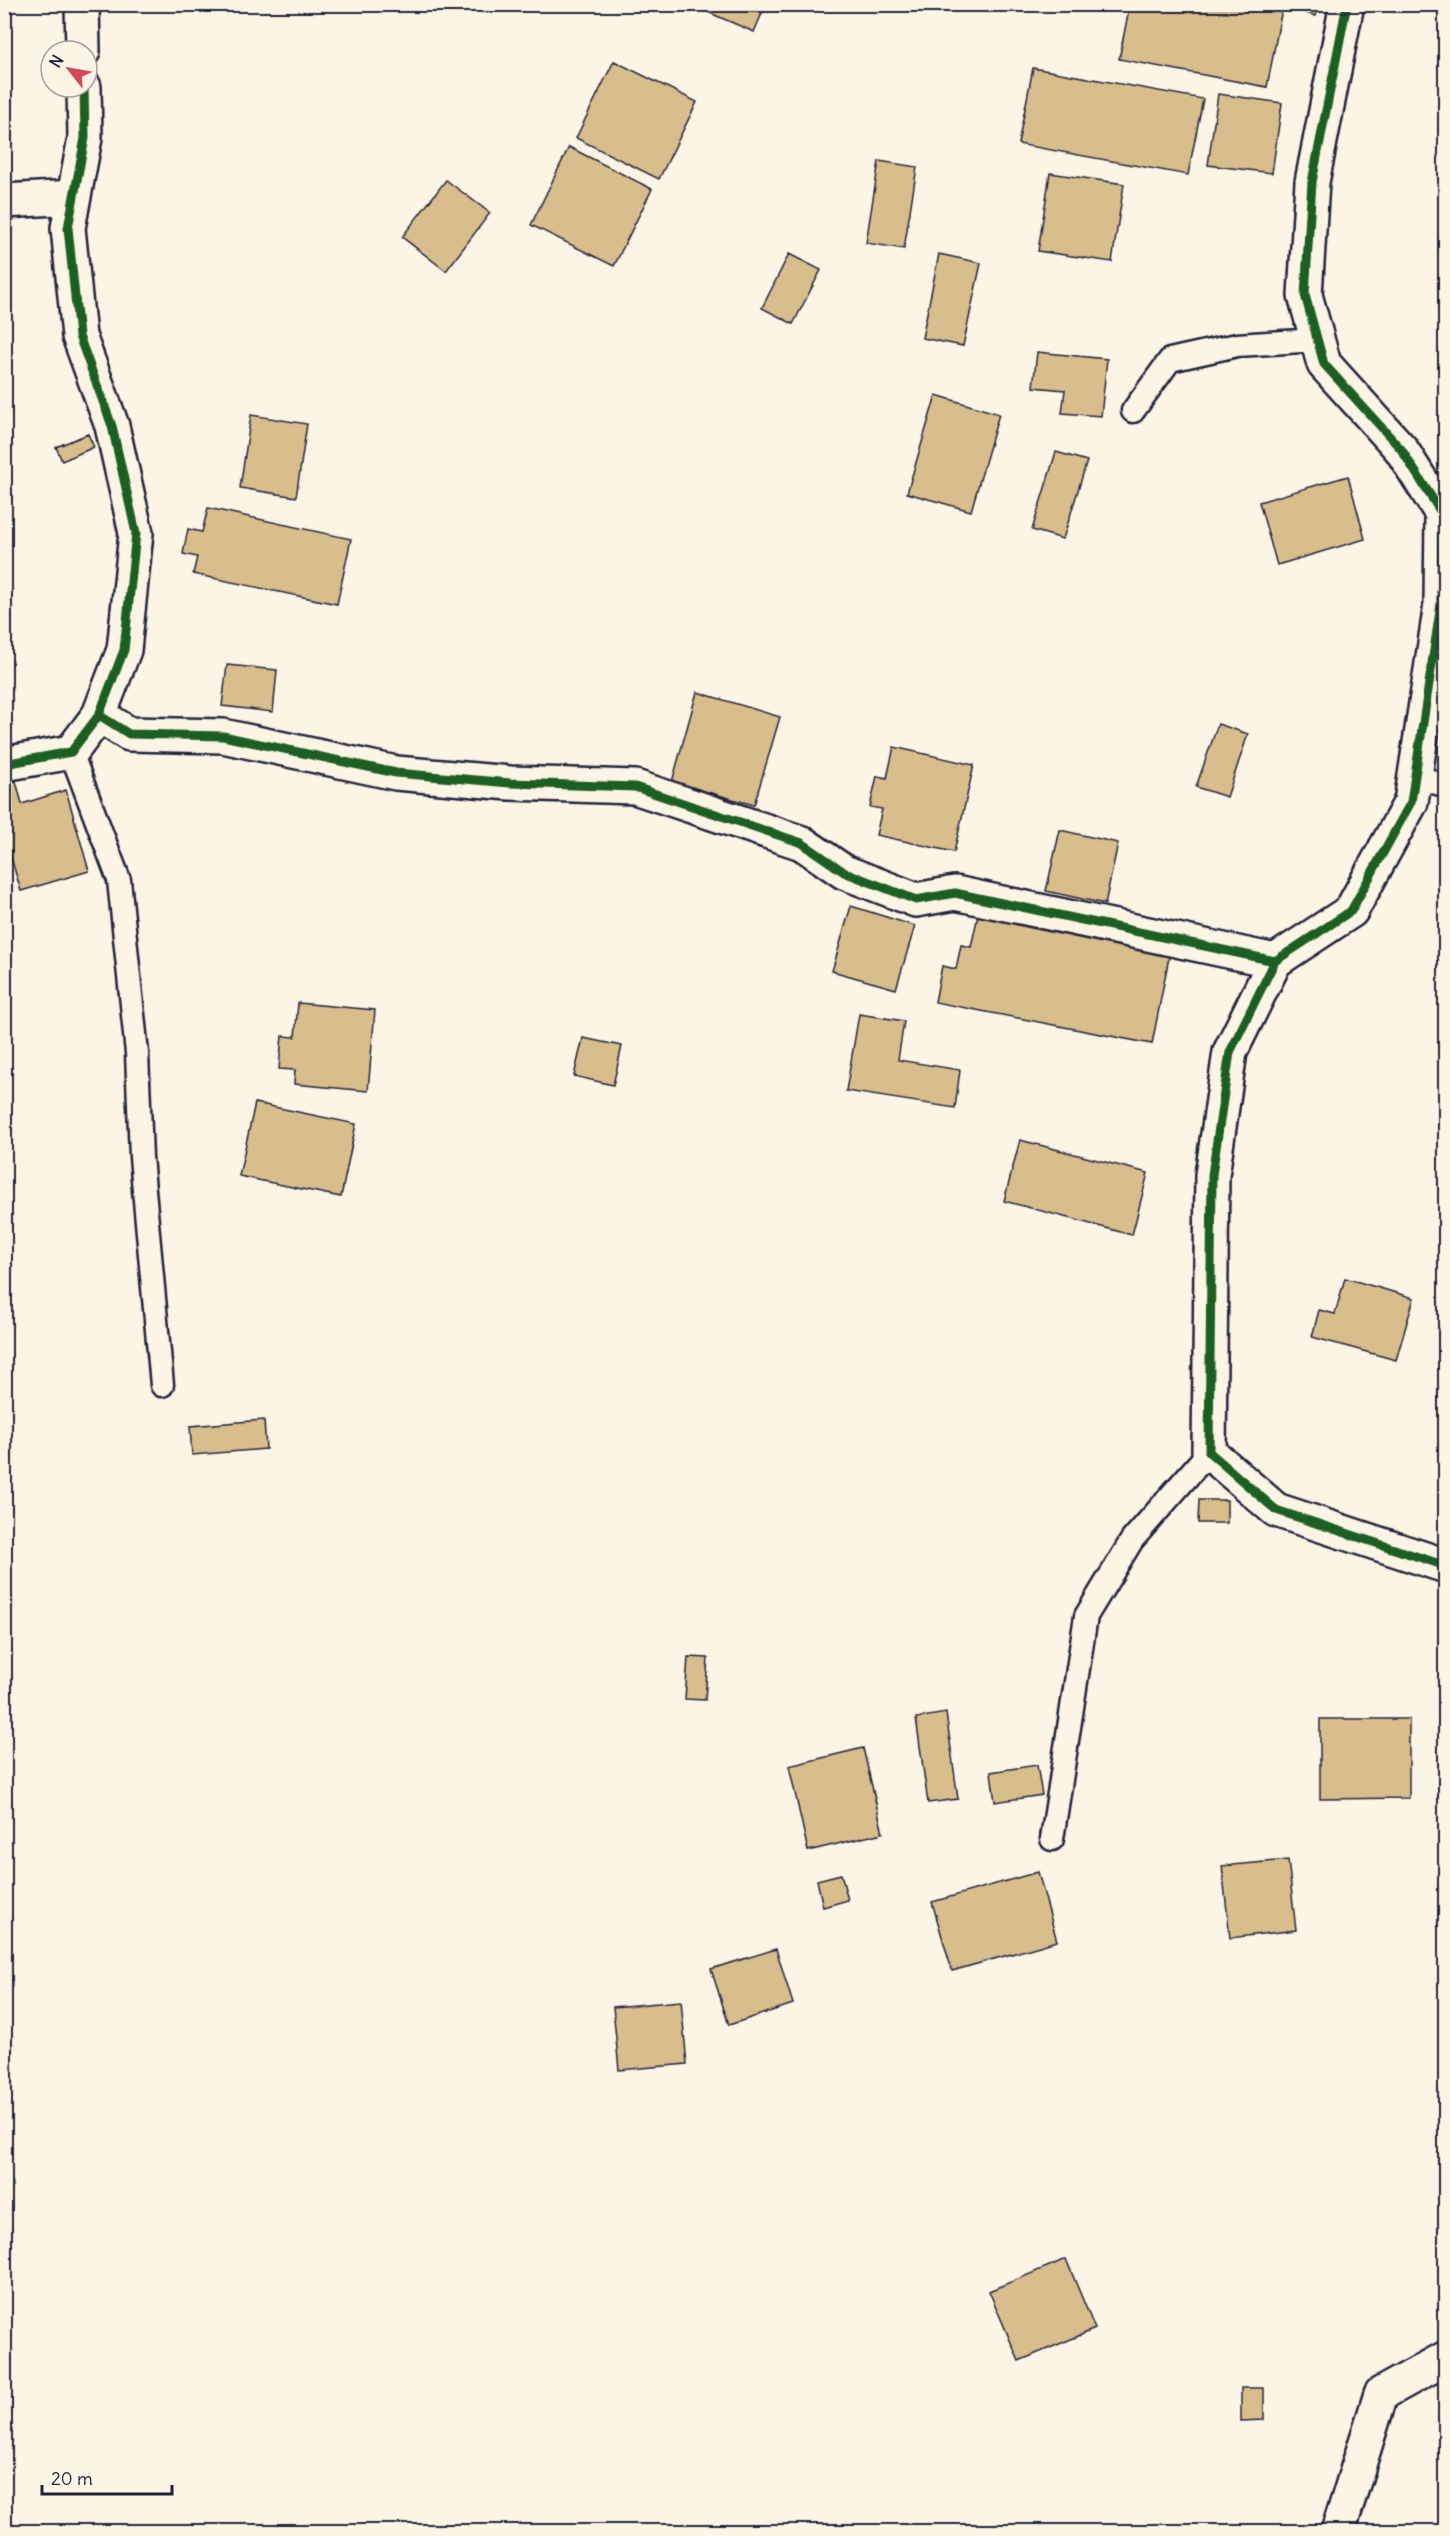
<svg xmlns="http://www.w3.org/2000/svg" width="1450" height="2536" viewBox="0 0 1450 2536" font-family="Delius,sans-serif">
<rect width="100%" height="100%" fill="#fcf5e5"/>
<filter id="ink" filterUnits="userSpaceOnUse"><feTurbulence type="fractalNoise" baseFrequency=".0167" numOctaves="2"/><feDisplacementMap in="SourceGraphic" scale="12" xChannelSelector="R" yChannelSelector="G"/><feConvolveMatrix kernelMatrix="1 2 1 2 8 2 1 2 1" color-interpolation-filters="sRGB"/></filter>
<g filter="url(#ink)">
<path fill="#d8be8d" stroke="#22223b" stroke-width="1.5" d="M689,4h77l-12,28z
M1130,4h126l26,5 -15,78 -148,-28z
M1278,4h41l-3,12z
M614,61l83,41 -38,77 -83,-41z
M1033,68l170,31 -15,76 -170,-31z
M1218,94l64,9 -10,70 -64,-8z
M569,147l83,42 -38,77 -83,-41z
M879,161l38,6 -13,82 -38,-6z
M1050,173l74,11 -12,78 -74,-11z
M446,180l44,33 -44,58 -44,-34z
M789,254l32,16 -28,54 -31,-16z
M939,254l42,9 -18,83 -41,-8z
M1037,352l70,7 -6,57 -39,-3 3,-23 -32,-3z
M936,395l63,19 -28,97 -64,-18z
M251,415l56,9 -11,73 -56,-9z
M88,434l6,13 -32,14 -6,-14z
M1056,452l31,9 -24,78 -31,-9z
M1348,476l17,63 -88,26 -18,-63z
M208,508l143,31 -14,65 -144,-30 4,-17 -14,-3 5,-25 14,3z
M227,665l50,5 -4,42 -51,-6z
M697,692l83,25 -26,88 -82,-23z
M1218,724l30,10 -21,63 -31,-10z
M894,747l80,18 -20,87 -78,-17 6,-26 -12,-2 7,-31 10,2z
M16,781l6,23 44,-14 23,81 -68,20 -17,-57v-50z
M1060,830l58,13 -13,61 -59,-13z
M851,906l64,20 -19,63 -64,-18z
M978,915l192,37 -18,92 -217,-42 7,-36 14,3 5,-24 10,2z
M298,1003l77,7 -7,81 -74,-7 1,-14 -16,-1 3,-33 13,1z
M859,1014l45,7 -6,39 62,10 -5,38 -109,-17z
M583,1038l39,8 -9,39 -39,-9z
M255,1103l101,21 -15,73 -102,-21z
M1020,1140l128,33 -16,62 -128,-34z
M1345,1278l69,20 -18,62 -84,-23 7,-27 16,4z
M264,1420l2,29 -74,6 -2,-29z
M1199,1500h28v23h-29z
M688,1657l20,1 -3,42 -20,-1z
M946,1713l12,86 -30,4 -12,-85z
M1320,1719h89v79l-89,1z
M863,1748l20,85 -75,18 -19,-85z
M1037,1765l5,30 -47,7 -4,-30z
M1288,1860l8,70 -66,8 -8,-72z
M1038,1872l19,69 -105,30 -20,-69z
M841,1874l7,26 -25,7 -6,-27z
M776,1949l17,55 -64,21 -18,-56z
M681,2001l6,63 -68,6 -6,-63z
M1066,2259l29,70 -76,32 -30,-70z
M1241,2388h23v32l-23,1z"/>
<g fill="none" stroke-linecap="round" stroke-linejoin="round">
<g stroke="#22223b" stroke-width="27">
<path id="lane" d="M1133,411l37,-51 67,-15 80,-5
M71,752l48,128 18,173 4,104 21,228
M1415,776l31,10
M1052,1839l34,-223 46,-76 77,-88"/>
</g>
<g stroke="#22223b" stroke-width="38">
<path id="street" d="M82,4l1,47
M1347,4l-35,178 -7,113 19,69 77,85 41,65 -1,90 -30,198 -60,109 -76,50 -45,91 -18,123 -3,277 67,58 170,56
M4,201l70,-4
M99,715l30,19 94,2 173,37 114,10 125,4 167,56 42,29 72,28 39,-7 320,68
M4,764l67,-12 28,-37 25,-65 12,-117 -24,-107 -33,-90 -11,-108 17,-90 -1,-51
M1338,2532l43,-138 65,-36"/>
</g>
<use href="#lane" stroke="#fcf5e5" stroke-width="22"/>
<use href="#street" stroke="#fcf5e5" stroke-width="33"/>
<g stroke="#fcf5e5" stroke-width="13">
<path id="cycleway" d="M1347,4l-35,178 -7,113 19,69 77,85 41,65 -1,90 -30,198 -60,109 -76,50 -45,91 -18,123 -3,277 67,58 170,56
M99,715l30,19 94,2 173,37 114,10 125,4 167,56 42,29 72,28 39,-7 320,68
M4,764l67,-12 28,-37 25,-65 12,-117 -24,-107 -33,-90 -11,-108 17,-90 -1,-51"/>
</g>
<use href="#cycleway" stroke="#1b5e20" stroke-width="9"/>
</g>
</g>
<rect width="1450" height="2536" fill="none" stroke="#fcf5e5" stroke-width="24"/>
<rect x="12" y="12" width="1426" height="2512" fill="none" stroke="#22223b" stroke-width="2" filter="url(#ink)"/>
<g transform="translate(69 69) rotate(301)"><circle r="28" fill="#fcf5e5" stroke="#a5a1a1" stroke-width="1.5"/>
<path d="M0-4.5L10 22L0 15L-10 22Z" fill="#d1495b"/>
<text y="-9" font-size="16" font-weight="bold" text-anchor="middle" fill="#22223b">N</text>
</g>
<path d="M42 2485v9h130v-9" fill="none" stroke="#22223b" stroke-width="3"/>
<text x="51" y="2485" font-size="18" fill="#22223b" stroke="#fcf5e5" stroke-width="4.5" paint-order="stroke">20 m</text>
</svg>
